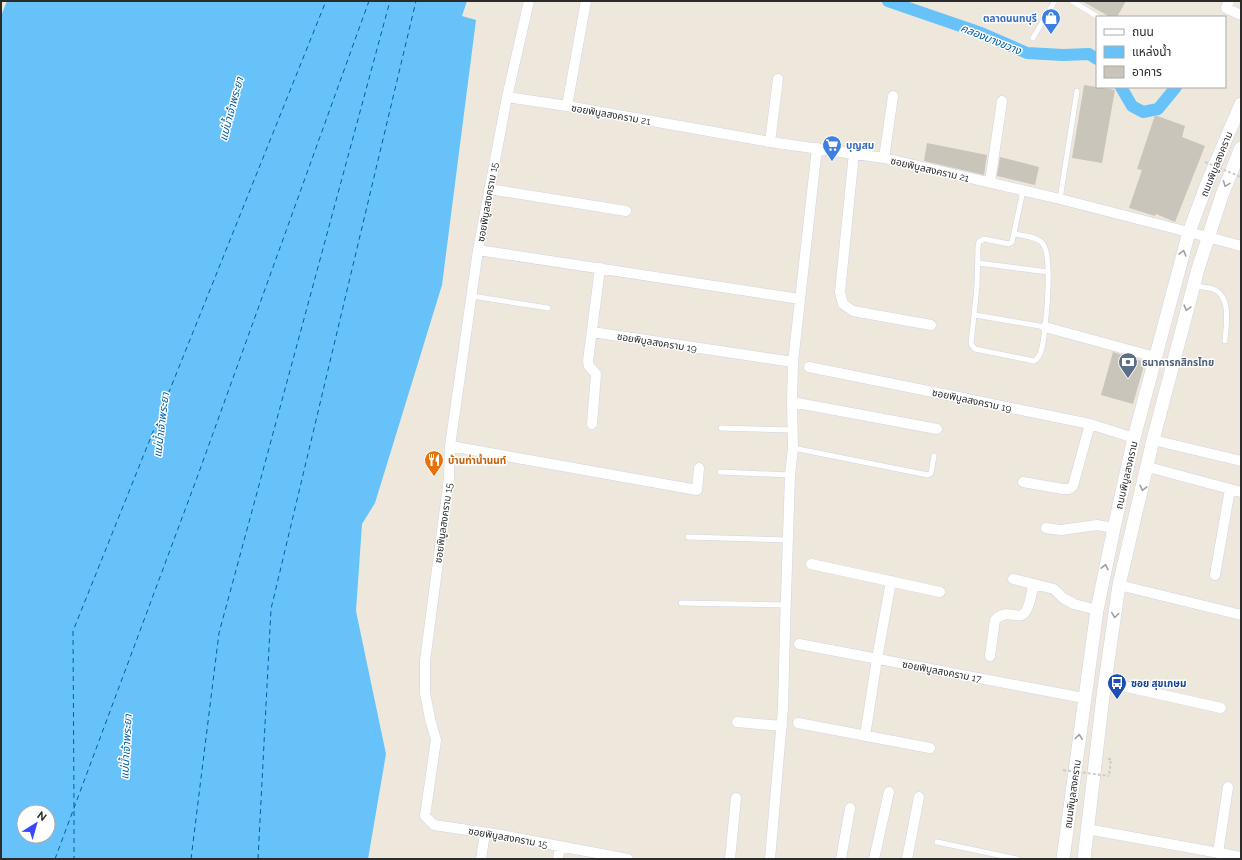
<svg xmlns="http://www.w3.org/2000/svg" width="1242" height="860" viewBox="0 0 1242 860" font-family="Raleway,'Noto Sans Thai',sans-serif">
<rect width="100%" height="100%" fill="#eee8dc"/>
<path fill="#66c2f8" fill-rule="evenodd" d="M7,1h460l-5,15 14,4 -34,265 -67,218 -13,21 -6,87 30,143 -18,105h-367v-843zM24,812h24v24h-24z"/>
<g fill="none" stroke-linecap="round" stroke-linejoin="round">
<path stroke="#66c2f8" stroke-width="12" d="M888,1l93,32 46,20 36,2 26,-1 8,5
M1121,87l11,19 11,6 15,-3 18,-22"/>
<path stroke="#035da7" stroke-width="1" stroke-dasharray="5 4" stroke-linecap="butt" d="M74,807l-1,-176 253,-630
M74,811v48
M55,859l143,-384 171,-474
M191,859l28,-226 171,-632
M258,859l13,-250 145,-608"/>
</g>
<path fill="#c9c5bb" d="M1082,1h44l-9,16h-7z
M1084,85l31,5 -13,73 -30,-5z
M1155,115l30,11 -3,11 23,9 -30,76 -19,-8 -1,2 -26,-8 13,-38 -5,-1z
M927,143l60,12 -3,20 -60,-14z
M1000,157l39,10 -4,18 -38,-9z
M1113,352l32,10 -12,42 -32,-9z"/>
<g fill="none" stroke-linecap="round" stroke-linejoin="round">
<g stroke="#d1d2e5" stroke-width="6">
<path id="lane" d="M1072,1l26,16
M1033,38l22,-37
M1023,191l-11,51 -3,2 -25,-5 -5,3 -1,6 -1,38 -6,58 4,5 59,12c9,-4 10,-25 11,-34
M1060,199l17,-108
M978,263l70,9
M1194,286c6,1 13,1 19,3 19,7 13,37 12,52
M472,296l76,12
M975,315l70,12c2,-16 7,-71 -2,-83 -5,-8 -20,-8 -28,-10
M721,428l71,2
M793,448l135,27 3,-2 3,-17
M720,472l70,3
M688,537l100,3
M681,603l105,2
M937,842l80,17"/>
</g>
<g stroke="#d1d2e5" stroke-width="11">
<path id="street" d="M529,1l-22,96 -29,153 -28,196 -1,32 -24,183v32l5,26 6,21 -11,76 9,9 67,10 127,24
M1229,1l-3,7 15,7
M507,97l60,9 203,36 114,16 176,41 148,38 33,9
M567,106l19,-105
M770,142l8,-63
M854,153l-14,139 3,12 10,7 78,14
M884,158l9,-62
M990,182l12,-81
M489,189l137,22
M478,250l322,49
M1045,327l110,30
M592,332l201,30
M809,367l139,28 142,29 44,14
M792,402l145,27
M592,424l4,-50 -7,-8 -1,-5 12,-93
M1153,440l88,21
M450,446l247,44 2,-22
M1148,467l82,22 -15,86
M1023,482l40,7h6l4,-3 17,-62
M1230,489l11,3
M1046,528l15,2 36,-5 17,3
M811,564l129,28
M1013,579l41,10 9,9 11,6 23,6
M1119,585l122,30
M799,644l285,54
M990,656l5,-36c12,-14 26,4 32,-11 4,-8 5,-17 6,-25
M1105,682l116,26
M737,722l45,4
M798,723l132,25
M865,736l12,-77 14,-78
M1087,829l154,28
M1218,853l10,-66
M481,859l4,-26
M558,859l2,-13
M730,859l6,-61
M770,859l13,-151 2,-80 5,-153 3,-27 -1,-46 1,-40 24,-214
M841,859l9,-51
M874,859l15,-67
M907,859l12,-62"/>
</g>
<g stroke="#d1d2e5" stroke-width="14">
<path id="secondary" d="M1063,859l34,-249 17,-82 20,-90 55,-206 19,-51 33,-77
M1084,859l19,-163 16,-111 34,-145 45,-171 24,-74 19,-47"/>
</g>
<path stroke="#ccc" stroke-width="2" stroke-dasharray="3 2" stroke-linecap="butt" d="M1108,759h3l-2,17"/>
<use href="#lane" stroke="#fff" stroke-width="5"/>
<use href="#street" stroke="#fff" stroke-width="10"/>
<use href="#secondary" stroke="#fff" stroke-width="13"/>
<path stroke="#ccc" stroke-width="2" stroke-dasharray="3 2" stroke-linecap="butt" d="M1205,162l36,15
M1063,770l46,6"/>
</g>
<defs><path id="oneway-chevron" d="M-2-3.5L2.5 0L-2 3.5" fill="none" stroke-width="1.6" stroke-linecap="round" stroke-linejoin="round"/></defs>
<g stroke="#a0a0a0">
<use href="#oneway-chevron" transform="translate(1226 184) rotate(111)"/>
<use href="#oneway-chevron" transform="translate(1183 253) rotate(-74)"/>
<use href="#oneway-chevron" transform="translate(1187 308) rotate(105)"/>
<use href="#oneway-chevron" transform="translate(1143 488) rotate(104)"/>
<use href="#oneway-chevron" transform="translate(1105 567) rotate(-78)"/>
<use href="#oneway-chevron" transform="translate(1115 615) rotate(98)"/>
<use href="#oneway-chevron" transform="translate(1079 737) rotate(-83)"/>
</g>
<defs>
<g id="shop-pin" transform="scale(1)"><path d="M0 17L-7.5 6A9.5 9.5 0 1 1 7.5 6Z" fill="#3f7fe0" stroke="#fff"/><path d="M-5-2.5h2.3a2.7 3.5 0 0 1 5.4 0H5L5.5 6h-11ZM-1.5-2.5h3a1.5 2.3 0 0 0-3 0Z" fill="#fff"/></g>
<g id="supermarket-pin" transform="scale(1)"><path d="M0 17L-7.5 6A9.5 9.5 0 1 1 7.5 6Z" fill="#3f7fe0" stroke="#fff"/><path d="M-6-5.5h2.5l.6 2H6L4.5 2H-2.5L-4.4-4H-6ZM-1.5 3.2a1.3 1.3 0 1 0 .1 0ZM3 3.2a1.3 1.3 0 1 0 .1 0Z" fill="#fff"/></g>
<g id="bank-pin" transform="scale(1)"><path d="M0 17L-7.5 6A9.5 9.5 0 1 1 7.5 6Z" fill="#5c6f8a" stroke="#fff"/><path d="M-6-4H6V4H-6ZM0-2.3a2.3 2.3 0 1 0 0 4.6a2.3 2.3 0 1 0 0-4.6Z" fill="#fff"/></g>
<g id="restaurant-pin" transform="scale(1)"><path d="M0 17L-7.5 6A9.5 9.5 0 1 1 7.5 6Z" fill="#e8710a" stroke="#fff"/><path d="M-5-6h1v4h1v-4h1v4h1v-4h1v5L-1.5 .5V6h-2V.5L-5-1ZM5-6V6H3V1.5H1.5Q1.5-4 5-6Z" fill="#fff"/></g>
<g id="bus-pin" transform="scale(1)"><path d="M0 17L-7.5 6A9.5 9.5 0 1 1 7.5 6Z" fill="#1a4fb4" stroke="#fff"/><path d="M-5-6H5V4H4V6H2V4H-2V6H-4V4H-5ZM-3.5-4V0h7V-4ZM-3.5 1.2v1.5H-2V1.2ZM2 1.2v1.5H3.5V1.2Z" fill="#fff"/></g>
</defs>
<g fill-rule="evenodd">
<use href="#shop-pin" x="1051" y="18"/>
<use href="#supermarket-pin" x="832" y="145"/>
<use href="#bank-pin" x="1128" y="362"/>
<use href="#restaurant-pin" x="434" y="460"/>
<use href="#bus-pin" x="1117" y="683"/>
</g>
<g text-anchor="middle" stroke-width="3" stroke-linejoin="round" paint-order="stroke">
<g font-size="10" font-weight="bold" fill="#366cbe" stroke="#fff" text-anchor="end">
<text x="1037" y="22">ตลาดนนทบุรี</text>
<text x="846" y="149" text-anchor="start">บุญสม</text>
</g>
<g font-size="10" fill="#2b2b2b" stroke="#fff">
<text transform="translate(611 114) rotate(10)" y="4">ซอยพิบูลสงคราม 21</text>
<text transform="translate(1216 164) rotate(-68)" y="4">ถนนพิบูลสงคราม</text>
<text transform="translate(930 169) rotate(13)" y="4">ซอยพิบูลสงคราม 21</text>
<text transform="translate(487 202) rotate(-80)" y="4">ซอยพิบูลสงคราม 15</text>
<text transform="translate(657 342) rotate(9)" y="4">ซอยพิบูลสงคราม 19</text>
<text transform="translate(972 400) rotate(12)" y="4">ซอยพิบูลสงคราม 19</text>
<text transform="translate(1126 475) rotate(-77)" y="4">ถนนพิบูลสงคราม</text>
<text transform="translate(443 523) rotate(-82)" y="4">ซอยพิบูลสงคราม 15</text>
<text transform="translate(942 671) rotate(11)" y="4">ซอยพิบูลสงคราม 17</text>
<text transform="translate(1072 794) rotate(-82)" y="4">ถนนพิบูลสงคราม</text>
<text transform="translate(508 837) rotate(10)" y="4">ซอยพิบูลสงคราม 15</text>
</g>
<g font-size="10" font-weight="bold" fill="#4e5e75" stroke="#fff" text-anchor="start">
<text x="1142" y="366">ธนาคารกสิกรไทย</text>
</g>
<g font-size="10" font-weight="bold" fill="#c56008" stroke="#fff" text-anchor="start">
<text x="448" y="464">บ้านท่าน้ำนนท์</text>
</g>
<g font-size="10" font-weight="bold" fill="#164399" stroke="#fff" text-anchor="start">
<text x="1131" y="687">ซอย สุขเกษม</text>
</g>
<g font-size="11" font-style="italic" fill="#035da7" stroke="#fff">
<text transform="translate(991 39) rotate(22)" y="4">คลองบางขวาง</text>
<text transform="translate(231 109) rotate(-75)" y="4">แม่น้ำเจ้าพระยา</text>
<text transform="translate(161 425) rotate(-83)" y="4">แม่น้ำเจ้าพระยา</text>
<text transform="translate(126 747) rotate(-87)" y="4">แม่น้ำเจ้าพระยา</text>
</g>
</g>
<rect width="1242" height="860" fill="none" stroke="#2b2b2b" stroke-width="4"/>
<rect x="1096" y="16" width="130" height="72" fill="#ffffff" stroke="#aaaaaa"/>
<rect x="1104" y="29" width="20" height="6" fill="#ffffff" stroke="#aaaaaa"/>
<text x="1132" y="36" font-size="12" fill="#2b2b2b">ถนน</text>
<rect x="1104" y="46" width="20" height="12" fill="#66c2f8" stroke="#aaaaaa"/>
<text x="1132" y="56" font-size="12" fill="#2b2b2b">แหล่งน้ำ</text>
<rect x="1104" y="66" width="20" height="12" fill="#c9c5bb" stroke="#aaaaaa"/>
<text x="1132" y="76" font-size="12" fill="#2b2b2b">อาคาร</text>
<g transform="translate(36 824) rotate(37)"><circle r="19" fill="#ffffff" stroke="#aaaaaa"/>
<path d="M0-3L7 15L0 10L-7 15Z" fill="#3748ff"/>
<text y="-6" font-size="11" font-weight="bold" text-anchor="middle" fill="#2b2b2b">N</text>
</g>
</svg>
